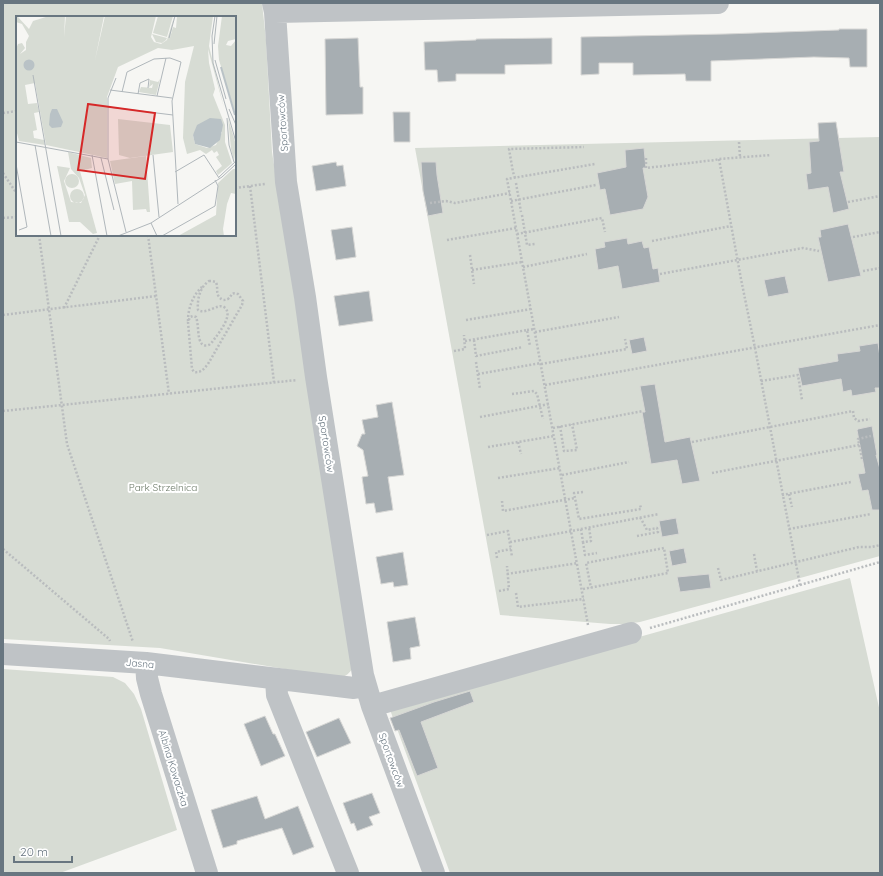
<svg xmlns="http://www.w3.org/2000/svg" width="883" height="876" viewBox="0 0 883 876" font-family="Quicksand,sans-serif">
<rect width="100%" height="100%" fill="#f6f6f3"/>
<path fill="#d7dcd4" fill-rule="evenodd" d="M3,3h259l4,37 6,112 80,517c-7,11 -14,8 -26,7l-166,-28 -157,-9zM17,17h218v218h-218z
M880,137v419l-240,66 -14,2h-16l-110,-9 -85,-467z
M850,578l30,134v161h-430l-61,-166z
M3,669l110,8 12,6 9,11 7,15 36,121 -117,43h-57z"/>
<path fill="#a7aeb2" stroke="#d7d7d5" d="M839,29h28v38h-17l-1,-9 -35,-1 -103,4v20h-25l-1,-7 -52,1v-12h-34v11l-18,1v-38l144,-3 114,-4z
M358,38l2,49h3v27l-37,1 -1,-76z
M552,38v26l-47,1v9h-49v7l-18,1 -1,-12h-12l-1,-28 52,-2v-1z
M393,112h17v30h-16z
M836,122l8,50h-4l9,37 -16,4 -5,-26 -20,3 -2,-16 5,-1 -2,-31 10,-1 -1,-18z
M644,148l2,20h-3l5,29 -5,12 -33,6 -5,-26 -5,1 -3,-17 29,-6 -1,-17z
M336,162l1,4 6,-1 3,21 -30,5 -4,-25z
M421,162h15l1,13 6,38 -15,3 -5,-25z
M848,224l13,52 -33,6 -10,-45h3l-1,-7z
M352,227l4,30 -20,3 -5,-30z
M627,238l1,6 14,-3 2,7 5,-1 4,22 5,-1 2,14 -38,7 -4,-23 -20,4 -3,-21 10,-2 -1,-5z
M785,276l4,17 -21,4 -4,-17z
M369,291l4,30 -34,5 -5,-30z
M644,337l3,14 -15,3 -3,-14z
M878,343l2,14v31h-5l1,4 -24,4 -1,-6 -8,2 -2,-13 -39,7 -4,-18 40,-7 -1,-7 23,-3 -1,-5z
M655,384l10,58 25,-5 10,44 -18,3 -5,-24 -26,4 -9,-52h3l-5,-26z
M392,402l12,73 -16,2 5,33 -17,3 -2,-10 -8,1 -4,-27 6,-1 -5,-26 -6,-4 5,-12h3l-3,-14 16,-3 -2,-12z
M872,426l5,29h-1l4,14v41h-8l-4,-20 -6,1 -4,-17 7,-1 -8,-43 1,-1z
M676,518l3,16 -17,3 -3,-16z
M684,548l3,15 -15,3 -3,-15z
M403,552l5,33 -14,2 -1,-5 -12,2 -5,-27z
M709,574l2,14 -31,4 -3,-15z
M415,617l5,29 -10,2 1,11 -18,3 -6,-40z
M470,691l4,11 -53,20 17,46 -21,8 -18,-46 -4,1 -5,-13 44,-16z
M265,716l8,18h2l10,22 -24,10 -17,-42z
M339,718l12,25 -34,14 -11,-25z
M372,793l8,20 -11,4 4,8 -16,6 -3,-8 -3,1 -8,-21z
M257,796l8,23 33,-13 16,41 -21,8 -11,-27 -45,13v3l-14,4 -12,-38z"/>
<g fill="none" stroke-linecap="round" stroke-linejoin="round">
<path stroke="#b9bcbe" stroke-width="2.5" stroke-dasharray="2 2" stroke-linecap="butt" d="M3,113l14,-2
M739,142l1,15
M646,158v10l69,-8 4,-1 52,-4
M719,159l22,120 14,69 45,237
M3,173l14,21
M515,178l-2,-6 -4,-23 75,-2
M516,183l5,29
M250,186l24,196
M235,188l30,-4
M511,201l85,-16
M848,202l32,-6
M430,203l16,-2 9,2 55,-10
M522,215l5,30 8,-1
M3,218l14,-1
M517,234l85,-16 3,14
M39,235l28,209 66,198
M148,235l21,159
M853,237l27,-5
M447,240l69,-12
M652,241l79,-15
M470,255l4,29
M523,267l64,-13
M472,270l50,-8
M863,271l17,-3
M660,274l143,-26 16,3
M209,281h3l4,1c3,8 -2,13 7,18 2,0 3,0 5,-1 5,-4 2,-7 10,-5l5,7 -1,4 -34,59c-4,5 -7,9 -14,8l-2,-3 -4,-47 2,-5 3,-1 3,1c3,8 1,22 6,27 2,2 6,2 8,0 2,-1 4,-5 6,-7 4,-6 18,-23 8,-30 -6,-4 -17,8 -26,3 -1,-11 2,-23 11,-29z
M64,308l36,-73
M3,315l153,-19
M466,320l65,-11
M188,321c0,-13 5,-26 14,-34
M527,330l8,-1
M535,332l84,-15
M474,340l2,16 47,-9
M465,341l62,-11 3,16
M454,351l11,-2 -1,-14
M476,362l4,27
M541,364l86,-15 -2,-10
M478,374l63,-11
M761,381l37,-6 4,25
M545,385l335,-60
M512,394l22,-3 3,3 6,25
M3,411l59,-6 235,-25
M480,417l69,-13
M560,426l4,25 13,-1 -5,-26
M553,428l90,-17
M518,442l3,12
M692,442l161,-31 1,7 4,3 12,-2
M488,447l66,-11
M862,459l-4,-20 13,-3
M712,473l147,-28
M562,475l67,-13
M498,478l62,-10
M583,492l-9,1 5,26 62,-10 -1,-5
M789,494l3,13
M782,495l69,-13
M502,501l1,10 72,-13
M581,529l2,13 8,-1 -2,-14
M789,529l82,-15
M487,535l21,-4 4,26
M637,536l21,-4 -1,-4 -10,2 -7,-13
M510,542l62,-11 9,-2 78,-15
M583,542l2,13 12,-2
M3,549l106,90 1,2
M754,554l3,17
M497,558l-1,-6 15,-3
M718,568l3,12 138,-33h13l8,-2
M507,574l71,-11
M583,589l85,-16 -4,-25 -78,15 5,25
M499,591l10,-2 -2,-23
M516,593l2,14 66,-8
M588,625l-81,-446 88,-15
M650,628l230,-66"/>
<path stroke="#bfc3c6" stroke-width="22" d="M273,3l2,9 11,170 19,115 11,80 47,298 9,31 62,167
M275,12l443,-9
M3,654l143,9 208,25 12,-2
M146,663l1,15 4,16 56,179
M276,679l1,16 71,178
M372,706l259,-73"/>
</g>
<g text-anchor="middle" stroke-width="4" stroke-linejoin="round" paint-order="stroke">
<g font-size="10" fill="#687680" stroke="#fff">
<text transform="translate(282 123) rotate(-94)" y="4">Sportowców</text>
<text transform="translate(327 444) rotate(81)" y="4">Sportowców</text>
<text transform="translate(140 663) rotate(5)" y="4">Jasna</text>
<text transform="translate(392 760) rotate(70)" y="4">Sportowców</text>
<text transform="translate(174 768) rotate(73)" y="4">Albina Kowaczka</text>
</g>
<g font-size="10" fill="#6a7866" stroke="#fff">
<text x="163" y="491">Park Strzelnica</text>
</g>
</g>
<g transform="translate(16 16)">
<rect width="220" height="220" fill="#f6f6f3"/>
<path d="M1,0l12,13 4,-8 16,-5h16l-1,21 2,-21h38l-9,44 10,-44h51l-5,21 3,5 7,2 6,-4 7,-23 -4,21 3,-11 3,1 1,-12h36l-4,30 15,62 -16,-59 1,14 6,26 -2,6 12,30v17l7,21 -14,12 -2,-4 6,-5 -6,-9 3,-2 -2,-4 -3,2 -2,-3 -6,4 -6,-4 -13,4 -4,-16 2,-56 9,-36 -22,4 -14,-2 -40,19 -11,30v61l-61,-13 -11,-62 -10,2 3,19 9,-1 2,9 -5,1 3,17 -4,1 1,7 10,2 1,5 -26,-4 -3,-12v-80l2,-5 4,-1 3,5 -5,6 6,-4v-8l3,-6 -7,-12 -6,-2zM182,113l24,3 -6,13 -9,3 -12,-4 -2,-9zM142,0h15l-6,21 -14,-4zM206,0h14v23l-8,2 -2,4 5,1 5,-6v76l-17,-56 -1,-14zM136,18l15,4 -1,2 -4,3 -6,-1zM144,63l-4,16 -17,-3 2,-5 11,1 1,-4 -4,3 1,-7 8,2zM212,102l8,27 -2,16 -3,-12zM102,103l52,6 3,27 -43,6 -11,-3zM52,136l23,6 1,10 -12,3 17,62 -4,1 -13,-12h-11l-12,-56 13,2 -6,13 7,21 10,1 4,-8 -6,-17 -8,-9zM130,140l4,56h-3l-1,-3 -13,1 -1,-29 -17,3 -5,-23zM217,153h3v25l-5,-1 -4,11 -4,25 1,7h-46l38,-21 2,-32zM49 165a7 7 0 1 1 14 0a7 7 0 1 1-14 0ZM54 180a7 7 0 1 1 14 0a7 7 0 1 1-14 0Z" fill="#d7dcd4" fill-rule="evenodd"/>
<path d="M7.5 49a5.5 5.5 0 1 1 11 0a5.5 5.5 0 1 1-11 0ZM41,93l6,13 -2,5 -9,1 -3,-3 1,-11 2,-5zM194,102l11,1 2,6 -3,15 -10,8 -15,-4 -2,-9 4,-10z" fill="#b9c2c6"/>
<path fill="none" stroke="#b9c2c6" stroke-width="2" d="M205,51l14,48"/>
<path fill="none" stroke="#b0b7bb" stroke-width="1" d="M199,0l-3,20 1,27 23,79M153,22l6,-22M198,28l3,-28M199,44l11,39M17,59l28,161M100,62l-8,20v61l18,73M94,74l62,8M106,76l5,-20 27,-13 16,-1 11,4 -9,39 6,103M122,78l2,-11 9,-4 -1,9M141,80l9,-38M92,91l65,8M213,93l7,16M211,102l2,27 5,17M0,126l92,17M19,129l16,91M76,139l15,81M137,139l6,62M85,142l13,52M0,148l11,63 -8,3M159,156l29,-17 15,23M203,161l17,-16M135,207l6,13M102,220l33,-13 71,-46 14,-13M146,220l53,-30 3,-20 -3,-6"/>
<path fill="#d62828" fill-opacity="0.15" stroke="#d62828" stroke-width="2" d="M72,88l67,9 -10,66 -67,-9z"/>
<rect width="220" height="220" fill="none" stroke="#687680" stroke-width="2"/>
</g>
<rect width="883" height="876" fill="none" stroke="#687680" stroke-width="8"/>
<path d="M14 856v6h58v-6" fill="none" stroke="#687680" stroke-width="2"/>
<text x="20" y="856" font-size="12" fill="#687680" stroke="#ffffff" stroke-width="3" paint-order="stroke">20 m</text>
</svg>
